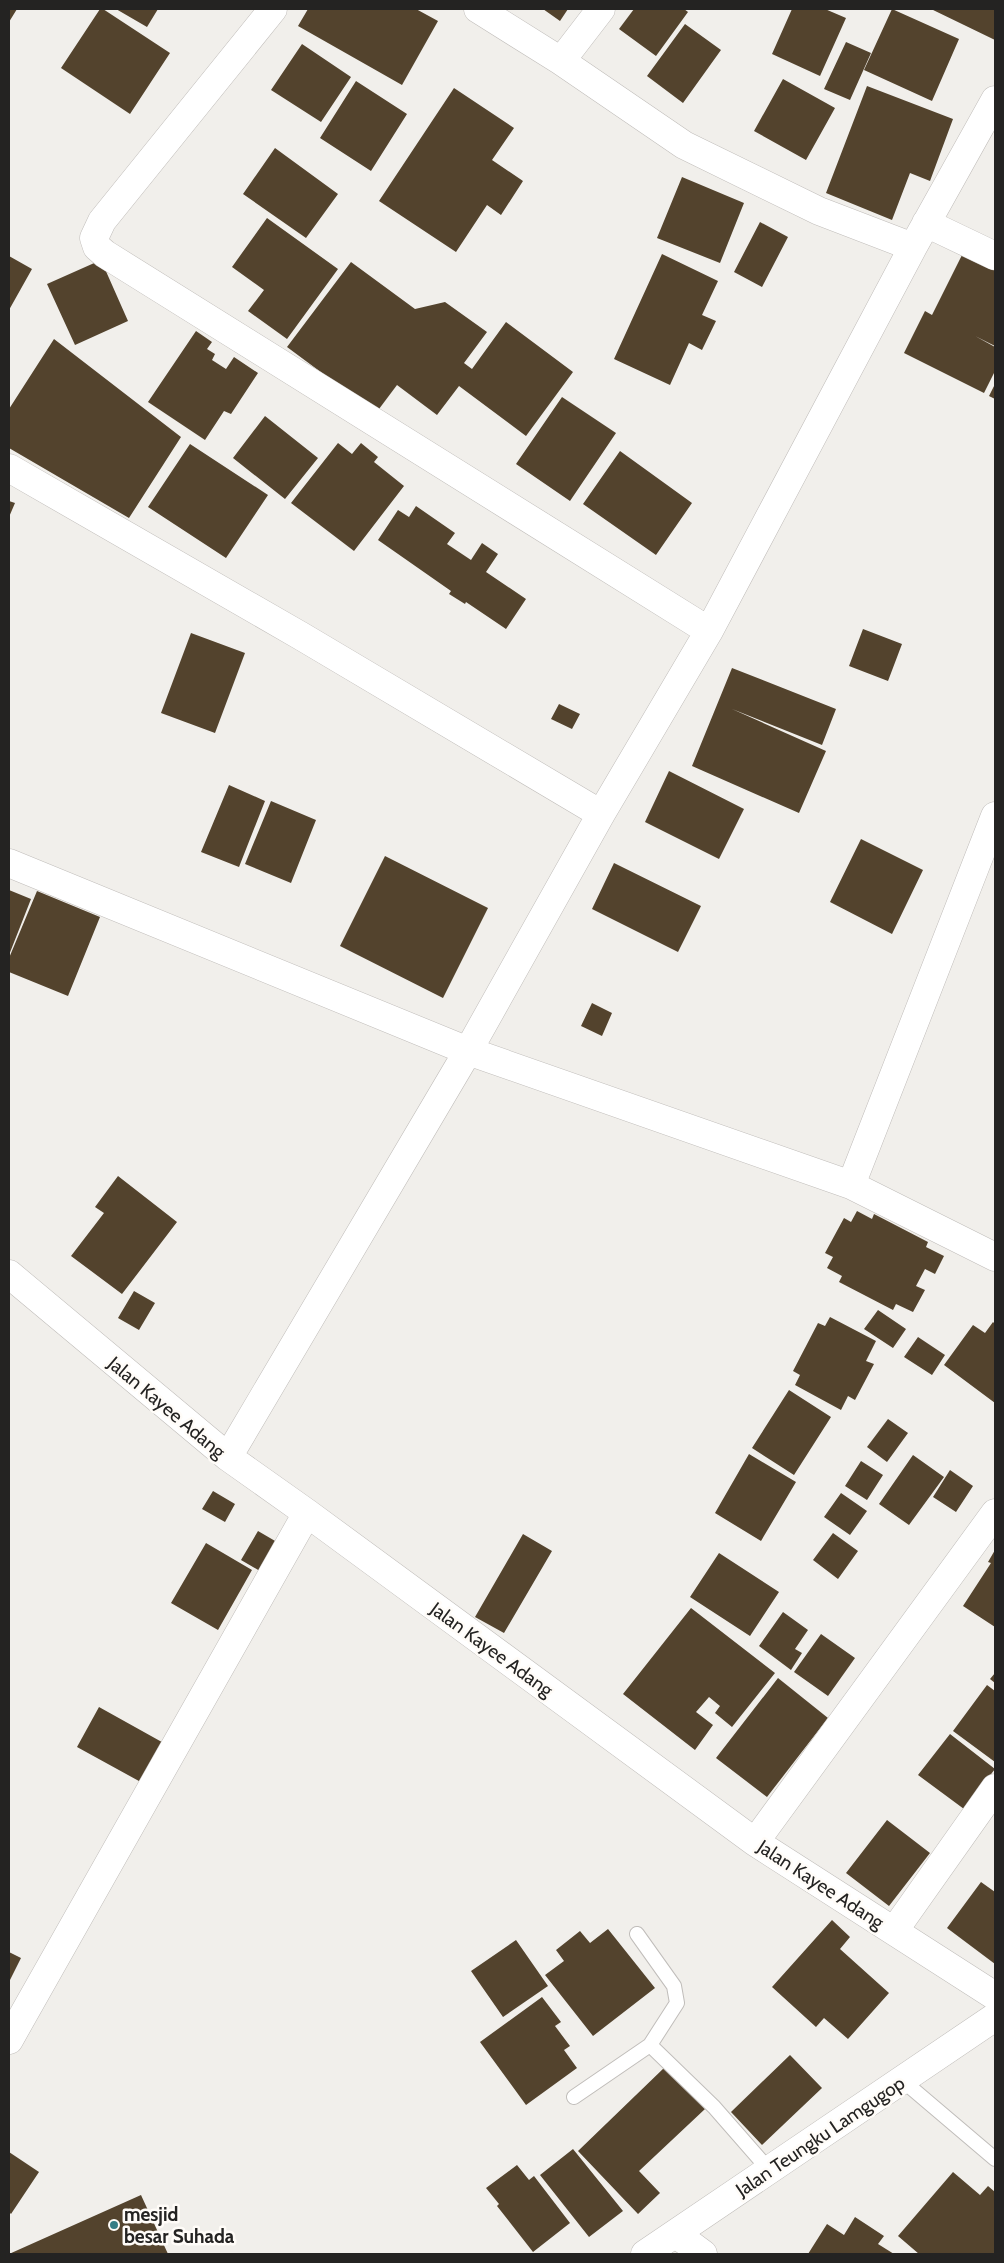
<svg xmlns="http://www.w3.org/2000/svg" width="1004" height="2263" viewBox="0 0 1004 2263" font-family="Cabin,sans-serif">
<rect width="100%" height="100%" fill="#f1efeb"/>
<path fill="#53432d" d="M9,9h8l-8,13z
M100,9h3l67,44 -40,61 -69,-46z
M116,9h42l-11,18z
M308,9h108l22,12 -36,64 -104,-59z
M543,9h25l-8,12z
M634,9h50l4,3 -32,44 -37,-27z
M792,9h33l21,9 -26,58 -48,-22z
M892,9l67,30 -27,62 -68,-31z
M931,9h64v31z
M685,24l36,26 -38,53 -36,-27z
M846,42l25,11 -21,47 -26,-11z
M302,44l49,33 -30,45 -50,-32z
M783,79l52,29 -29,52 -52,-29z
M356,81l51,33 -36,57 -51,-33z
M867,86l86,33 -23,62 -20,-8 -18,47 -66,-27z
M454,88l60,40 -22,32 31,21 -22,34 -14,-10 -31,47 -77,-51z
M275,148l63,46 -32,44 -63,-44z
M682,177l62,26 -24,60 -63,-25z
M267,218l71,51 -51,70 -39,-28 16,-21 -32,-23z
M760,222l28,15 -26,50 -28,-15z
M963,253l32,17v76l-20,-10 20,11v24l-11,22 -80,-40 21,-42 7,4z
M662,254l56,27 -16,34 14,6 -14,29 -13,-7 -19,42 -56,-26z
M9,256l23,13 -23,41z
M101,260l27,61 -53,24 -28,-61z
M351,262l64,47 30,-7 42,30 -23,31 8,6 34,-47 67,50 -47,64 -67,-50 -22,29 -40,-30 -21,28 -89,-66z
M196,331l16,11 -5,7 8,5 -3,6 14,9 8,-12 24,16 -27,41 -7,-3 -19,29 -57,-38z
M54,339l127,98 -52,81 -120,-70v-39z
M995,384v15l-6,-3z
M562,397l54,36 -46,68 -54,-37z
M265,416l53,42 -33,41 -52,-41z
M338,443l14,11 9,-11 17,14 -4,5 30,24 -50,65 -63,-48z
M190,444l78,51 -42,63 -78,-51z
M620,451l72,52 -36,52 -73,-51z
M9,501l6,2 -6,14z
M416,506l39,27 -8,11 24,16 11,-17 16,11 -12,18 40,27 -20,30 -40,-27 -1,2 -16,-10 2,-3 -73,-51 20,-30 11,7z
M863,629l39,15 -14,37 -39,-15z
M191,633l54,20 -30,80 -54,-20z
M732,668l104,41 -14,36 -90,-36 94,42 -27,62 -107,-47z
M559,704l21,10 -8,15 -21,-10z
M669,771l75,38 -25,50 -74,-37z
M229,785l36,16 -26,66 -38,-15z
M271,801l45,19 -25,63 -46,-19z
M861,839l62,31 -31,64 -62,-32z
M385,856l103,52 -45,90 -103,-52z
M614,863l87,43 -23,46 -86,-43z
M9,890l22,9 -22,56z
M37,891l63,26 -32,79 -59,-24v-14z
M592,1003l20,10 -10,23 -21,-10z
M118,1176l59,46 -55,72 -51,-38 33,-43 -9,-6z
M857,1211l15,8 2,-5 54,28 -2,5 18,9 -9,18 -10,-5 -9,17 9,4 -12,22 -17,-8 -3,6 -54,-28 3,-6 -15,-8 6,-11 -8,-4 19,-35 7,4z
M134,1291l21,12 -16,27 -21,-12z
M878,1310l28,19 -13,19 -29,-19z
M830,1317l46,24 -10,20 8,3 -19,36 -7,-4 -7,14 -46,-25 5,-10 -7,-4 25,-48 7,3z
M993,1322l2,2v79l-51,-38 29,-40 12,8z
M918,1337l27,18 -13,20 -28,-18z
M789,1390l42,27 -37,58 -42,-27z
M888,1419l20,14 -21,29 -20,-15z
M749,1454l47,28 -35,59 -46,-28z
M913,1455l31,22 -35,48 -30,-21z
M861,1461l22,14 -16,25 -22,-14z
M950,1470l23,16 -17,26 -23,-15z
M213,1491l22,13 -10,18 -23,-13z
M841,1493l26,18 -17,24 -26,-18z
M258,1531l24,14 -17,29 -24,-14z
M833,1533l25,18 -20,28 -25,-19z
M523,1534l29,17 -48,82 -29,-16z
M206,1543l46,27 -34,60 -47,-27z
M995,1550v77l-32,-21 28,-43 -3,-1z
M719,1553l60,39 -29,44 -60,-39z
M691,1608l84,65 -43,54 -17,-14 5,-7 -11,-9 -13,15 17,13 -18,25 -72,-56z
M783,1612l25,18 -13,19 7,4 -11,17 -32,-24z
M821,1634l34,24 -27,38 -34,-24z
M995,1673v10l-5,-4z
M778,1678l50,40 -61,79 -51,-39z
M987,1685l8,6v71l-42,-31z
M99,1707l70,39 -21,40 -71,-39z
M950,1734l45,35 -31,40 -46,-34z
M887,1820l43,33 -41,53 -43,-33z
M981,1882l14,10v72l-48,-36z
M832,1920l18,17 -10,12 49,44 -41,46 -24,-21 -8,9 -44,-40z
M608,1929l47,59 -62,48 -48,-61 19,-14 -8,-11 24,-19 10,12z
M516,1940l32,46 -45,31 -32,-46z
M9,1952l12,6 -12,24z
M542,1997l19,25 -6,4 15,20 -6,4 13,18 -51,37 -46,-63z
M790,2055l32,33 -60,57 -31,-33z
M665,2067l40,42 -66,62 21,22 -22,21 -60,-63z
M573,2149l50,62 -34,26 -49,-62z
M9,2152l30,20 -28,42 -2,-2z
M517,2165l12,15 5,-4 36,47 -37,29 -36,-46 2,-2 -13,-16z
M953,2172l27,23 8,-9 7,6v62h-76l-21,-18z
M141,2195l27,59h-159z
M855,2217l29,19 -6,8 16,10h-86l19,-30 17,11z"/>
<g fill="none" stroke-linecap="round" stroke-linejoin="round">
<g stroke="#c0bdba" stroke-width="16">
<path id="lane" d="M650,2045l64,62 56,64
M902,2080l93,79
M574,2097l76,-52 27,-42 -3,-17 -37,-52"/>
</g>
<g stroke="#c0bdba" stroke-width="29">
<path id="street" d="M273,9l-171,212 -8,17 3,9 8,7 604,377
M478,9l83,52 123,84 135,66 94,36
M561,61l40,-52
M926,223l69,33
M9,468l292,168 300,178
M9,863l459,188 383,134 144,72
M851,1185l144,-369
M9,1274l219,183 79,56 448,329 240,154
M228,1457l240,-406 133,-237 108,-183 204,-384 82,-147
M755,1842l240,-329
M894,1931l101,-143
M9,2040l298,-527
M676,2234l27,20"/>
</g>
<g stroke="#c0bdba" stroke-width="29">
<path id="secondary" d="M645,2254l350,-237"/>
</g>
<use href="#lane" stroke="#fff" stroke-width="14"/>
<use href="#street" stroke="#fff" stroke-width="28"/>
<use href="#secondary" stroke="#fff" stroke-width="28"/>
</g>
<circle fill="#357d85" stroke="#fffcf8" stroke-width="2" cx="114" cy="2225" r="5"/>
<g text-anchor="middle" stroke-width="5" stroke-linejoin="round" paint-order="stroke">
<g font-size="19" fill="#242322" stroke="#fffcf8">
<text transform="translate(167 1407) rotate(40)" y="7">Jalan Kayee Adang</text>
<text transform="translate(492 1649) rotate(36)" y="7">Jalan Kayee Adang</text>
<text transform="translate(821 1884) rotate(33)" y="7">Jalan Kayee Adang</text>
<text transform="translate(820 2136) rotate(-34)" y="7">Jalan Teungku Lamgugop</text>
</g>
<g font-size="19" font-weight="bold" fill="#242322" stroke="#fffcf8" text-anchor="start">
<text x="124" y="2221">mesjid<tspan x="124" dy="22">besar Suhada</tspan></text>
</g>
</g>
<rect width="1004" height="2263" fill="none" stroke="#242322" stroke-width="20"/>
</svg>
